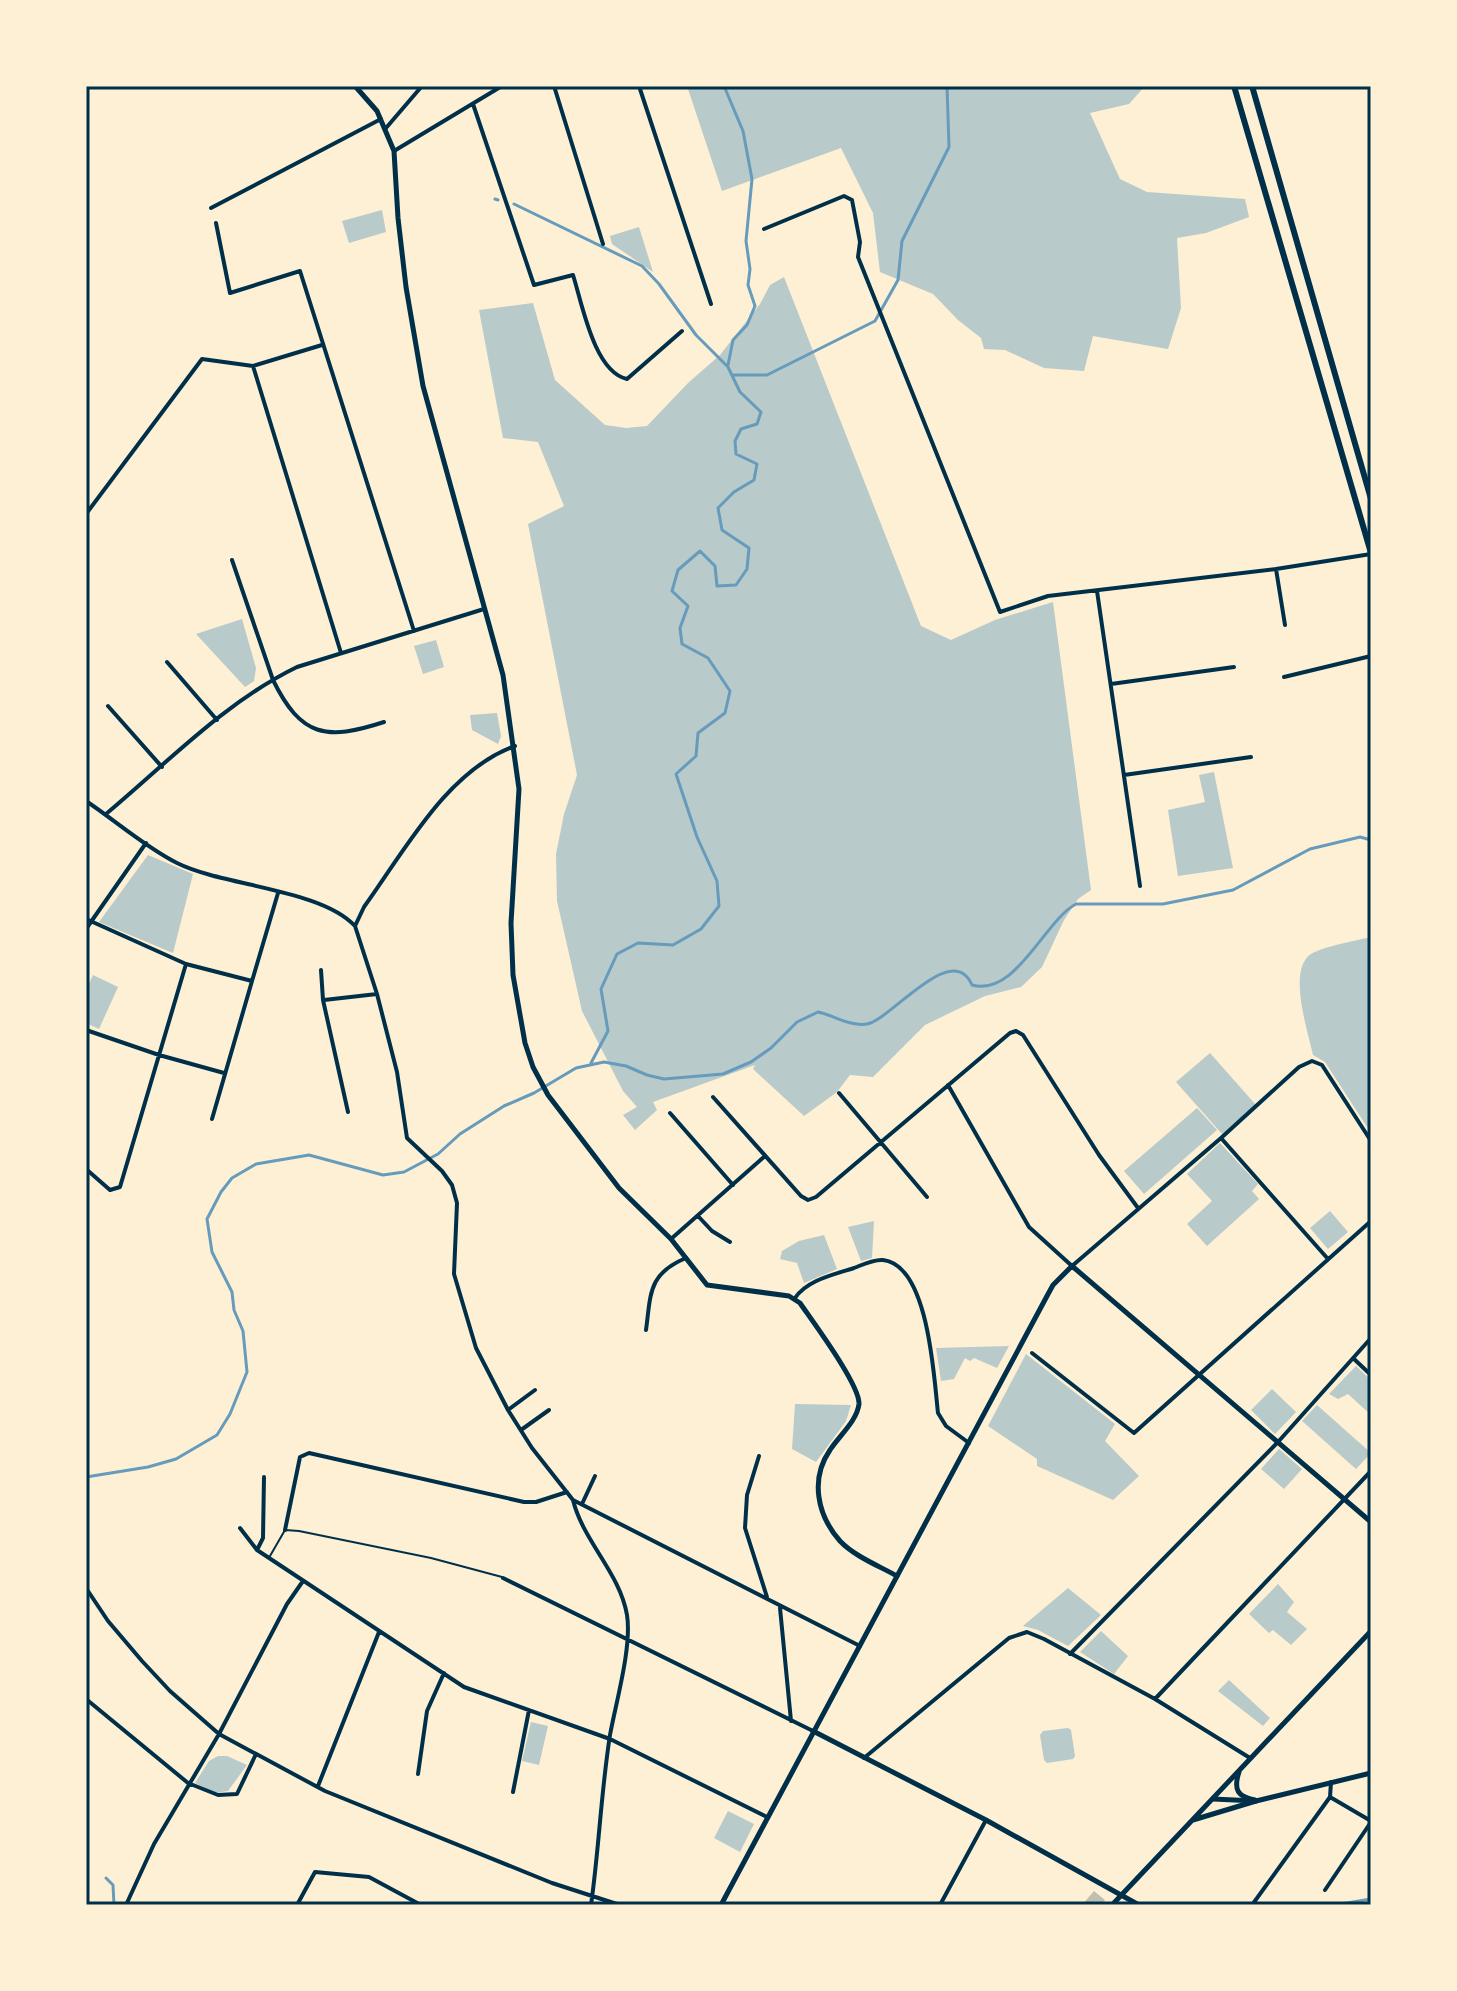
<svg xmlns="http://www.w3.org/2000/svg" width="1457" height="1991" viewBox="0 0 1457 1991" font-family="Raleway,sans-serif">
<rect width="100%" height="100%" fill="#fdf0d5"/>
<path fill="#b9caca" d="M687,86h458l-16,18 -39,9 30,66 27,13 98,7 4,18 -43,16 -29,5 4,70 -13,41 -75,-13 -9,35 -40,-3 -39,-18 -21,-1 -3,-11 -23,-18 -25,-26 -53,-22 -7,-59 -32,-65 -119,43z
M382,210l4,22 -37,11 -7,-22z
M639,227l14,45 -41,-28 -2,-8z
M784,277l137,349 30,14 44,-20 58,-18 38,288 -13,9 -14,21 -22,47 -21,20 -36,9 -60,29 -52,52 -23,-2 -13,17 -33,24 -51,-47 2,-4 -102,37 4,8 -22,20 -12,-15 14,-8 -14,-16 -41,-80 -25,-110 -1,-47 8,-40 13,-39 -49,-251 36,-18 -26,-64 -35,-4 -24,-128 54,-7 22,77 50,45 21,3 21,-2 41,-43 32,-28 40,-51 10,-19z
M242,619l14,49 -2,13 -9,6 -49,-53z
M436,640l8,27 -21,7 -9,-28z
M497,713l4,23 -3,8 -26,-14 -2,-15z
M1214,772l19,96 -55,8 -10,-66 37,-8 -6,-27z
M148,855l45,19 -20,79 -74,-31z
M1371,937v196l-46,-71 -12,-7c-5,-24 -26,-85 -2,-101 14,-8 44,-13 60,-17z
M93,975l25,12 -19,42 -13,-6v-33z
M1210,1053l46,52 -34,29 -46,-52z
M1197,1108l20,22 -73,64 -20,-23z
M1220,1143l38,41 -6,7 7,8 -52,47 -20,-22 25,-23 -25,-27z
M1330,1211l18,21 -20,17 -18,-21z
M874,1221l-2,37 -11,3 -13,-34z
M824,1235l13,34 -33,14 -7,-20 -17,-4 2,-8 17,-10z
M1009,1346l-12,22 -23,-10 -4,3 -5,-3 -11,21 -13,2 -5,-33z
M1026,1354l89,70 -10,17 34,35 -26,24 -76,-34v-7l-49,-33z
M1356,1366l15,14v35l-23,-21 -10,5 -9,-5z
M1272,1389l24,23 -21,22 -24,-24z
M795,1404l56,1 -5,16 -30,41 -24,-13z
M1317,1405l54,48 -15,16 -54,-48z
M1279,1449l23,20 -18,20 -23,-20z
M1278,1584l16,18 -7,10 20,17 -16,16 -18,-15 -4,3 -20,-19z
M1068,1588l33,27 -33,31 -30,-16 -15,-4z
M1101,1631l27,25 -14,18 -34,-22z
M1229,1680l41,38 -7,8 -45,-35z
M531,1722l17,4 -9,39 -17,-4z
M1068,1728l3,2 4,26 -2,3 -26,4 -3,-3 -4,-25 3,-4z
M218,1756h9l20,9 -19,26 -13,2 -20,-10 14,-22z
M728,1811l26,13 -14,28 -26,-14z"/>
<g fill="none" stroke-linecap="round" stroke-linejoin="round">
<path stroke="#669bbc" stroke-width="3" d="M724,86l19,45 9,48 -6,62 4,28 -2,16 7,21 -8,19 -14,15 -5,25
M495,199l3,1
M514,204l128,62 17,18 37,51 32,32 12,25 21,20 -4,12 -16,5 -6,12 1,13 21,10 -3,16 -20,12 -16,16 4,22 27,18 -2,21 -11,16 -19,1 -2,-20 -15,-15 -22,19 -6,21 16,15 -8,22 2,16 26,14 22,33 -5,22 -27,20 -2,23 -20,18 21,63 20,44 2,25 -18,23 -28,16 -35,-2 -21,11 -16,35 7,42 -17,32
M732,375h35l108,-54 23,-41 4,-39 47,-94 -2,-61
M86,1477l62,-10 28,-8 41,-24 13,-21 17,-42 -4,-41 -9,-21 -2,-18 -20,-40 -5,-33 14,-27 11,-14 24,-14 53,-9 74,20 21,-3 34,-18 22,-20 44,-28 30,-13 42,-25 28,-6 22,4 21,9 17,4 59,-5 28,-12 20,-14 26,-26 21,-10c15,3 33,15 49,12 24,-4 85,-85 105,-39 44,12 72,-64 104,-81h87l70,-14 77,-41 50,-12 11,3
M106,1878l7,7 1,20
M1335,1905l36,-6"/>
</g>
<path fill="#bec0b2" d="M1094,1891l11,9 -4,5h-19z"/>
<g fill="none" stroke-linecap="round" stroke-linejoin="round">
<path stroke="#003049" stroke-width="2" d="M270,1556l15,-26 14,1 132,27 71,19"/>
<path stroke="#003049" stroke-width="4" d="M554,86l49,158
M639,86l72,218
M473,104l61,181 39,-10c9,28 21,97 54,104l55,-48
M386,128l36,-42
M394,151l108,-65
M211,208l170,-89
M216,223l14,70 70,-22 114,360
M764,229l80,-33 8,4 8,42 -2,15 142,355 48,-16 228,-27 95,-15
M253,366l88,287
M86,514l116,-155 51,7 69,-21
M232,560l41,120c28,57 53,61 111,42
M1276,569l9,56
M1097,591l43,295
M167,662l50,58
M1284,677l87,-21
M1111,684l123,-17
M108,706l54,61
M1124,775l127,-18
M86,801c30,20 59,46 91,62 46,23 144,26 178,63l22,68 20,78 10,66 35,33 10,14 5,18 -3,71 22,74 32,62 24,38 41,52 287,146
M106,814c61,-51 119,-112 191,-147l187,-58
M86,919l100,45
M355,926l9,-19c40,-55 83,-137 151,-161
M86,929l60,-86
M321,970l2,30 25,112
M252,981l26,-88
M324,1000l53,-6
M86,1030l73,25 65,18
M948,1085l81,142 43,39 149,-128 78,-71 13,-6 10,4 49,76
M839,1093l88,104
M713,1097l88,99 7,4 8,-3 194,-164 6,-2 7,4 76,120 39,53
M670,1113l63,72
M1221,1138l107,121
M86,1169l24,21 10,-3 66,-223 66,17 -40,138
M698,1216l14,15 18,11
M671,1239l94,-83
M795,1298c12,-18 38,-23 59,-30 8,-3 20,-9 29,-8 46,5 51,119 55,153l8,13 23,17
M646,1330c5,-37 2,-56 40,-72
M1032,1353l102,80 237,-212
M1354,1359l17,16
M508,1410l27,-20
M521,1430l28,-20
M759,1456l-12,39 -2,33 22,69
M573,1500c10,41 47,73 54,115 5,32 -11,87 -17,120 -9,57 -11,114 -19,170
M582,1504l13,-28
M240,1528l17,22 207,137 146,52 157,78
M285,1530l15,-73 9,-4 215,49h12l31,-10
M257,1550l6,-12 1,-61
M503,1578l310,153
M86,1588l22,33 34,40 28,30 49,43 106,57 227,92 68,22
M780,1608l11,113
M1070,1654l208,-212 93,-104
M86,1699l102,84 30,12 19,-1 19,-40
M1155,1699l216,-228
M864,1758l145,-120 18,-6 17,7 111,60 95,59
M418,1774l9,-63 17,-38
M318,1786l61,-154
M513,1792l16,-82
M1330,1797l41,24
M1325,1890l46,-68
M126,1905l28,-61 65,-110 68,-130 16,-23
M297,1905l18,-33 54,5 52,28
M940,1905l46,-85
M1252,1905l78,-108 1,-15"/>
<path stroke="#003049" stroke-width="5" d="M355,86l22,25 17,40 4,67 8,69 17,99 80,289 16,114 -8,134 2,52 12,68 8,24 15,28 71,93 52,51 36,46 82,11 11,7c13,19 60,82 59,101 -2,17 -20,32 -29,46 -20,29 -13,65 10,91 14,15 39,25 57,35
M813,1731l173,89 153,85
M1213,1799l43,2 115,-28"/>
<path stroke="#003049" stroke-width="5" d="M1239,1772c-6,18 -1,25 16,28
M1193,1820l63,-19
M721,1905l326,-609 6,-11 19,-19 299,256
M1112,1905l259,-274"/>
<path stroke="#003049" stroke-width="6" d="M1234,86l137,467
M1252,86l119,413"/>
</g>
<rect width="1457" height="1991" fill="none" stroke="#fdf0d5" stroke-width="176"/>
<rect x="88" y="88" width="1281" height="1815" fill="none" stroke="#003049" stroke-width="3"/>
</svg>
